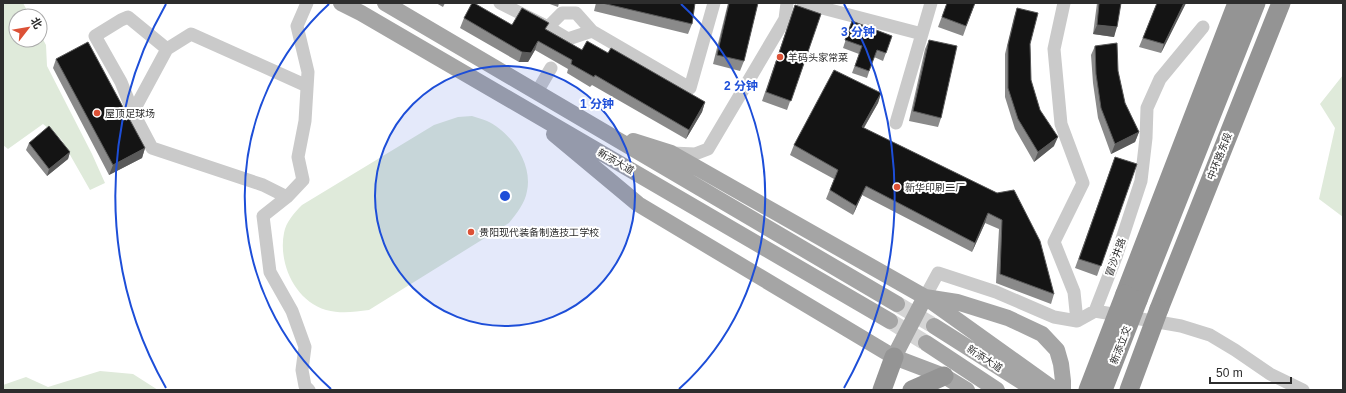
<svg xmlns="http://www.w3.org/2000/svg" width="1346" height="393" viewBox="0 0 1346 393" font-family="Helvetica,'Noto Sans SC',sans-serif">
<rect width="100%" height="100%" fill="#fff"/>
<path fill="#dfeada" d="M3,3h20l7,13h-14v24h24v-6l6,11 1,21 45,88 13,29 -15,7 -29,-51 -18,-15 -35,25 -5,-4z
M1343,75v142l-24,-18 16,-71 -15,-24z
M472,116c5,2 11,3 15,5 24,11 46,43 40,70 -2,12 -10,22 -18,32l-140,87c-15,2 -28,4 -43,0 -31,-9 -48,-47 -42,-77 2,-11 10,-20 18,-28l132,-80 24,-8z
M100,371l33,3 25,16h-155v-5l23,-8 22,10z"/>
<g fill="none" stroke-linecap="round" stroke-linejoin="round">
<path stroke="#d5d5d5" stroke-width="16" stroke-dasharray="16 8" stroke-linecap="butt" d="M897,304l37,22
M890,321l36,22"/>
<path stroke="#cacaca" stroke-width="13" d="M307,3l-10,23 11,46 -3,49 -7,36 5,23 -16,17 -24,19 7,56 22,39 13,36 -3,23 3,16 4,4
M500,3l48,24 20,12 24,-8 98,57 24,-85
M803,3l119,31
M1064,3l-10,46 7,75 22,59 -29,59 20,50 3,29
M548,27l14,-14h14l16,18
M537,92l14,-24
M133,112l-12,-30 -26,-46 26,-16 7,-3 39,32
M896,123l35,-120
M672,153l23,1 13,-5 77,-130 2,-16
M287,197l-24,-12 -111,-37 -19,-36 34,-63 24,-15 116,52
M925,297l13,-24 58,19 58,25 23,4 18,-10 21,-54 25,-76 5,-43 1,-30 13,-29 43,-52
M1095,311l86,15 29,9 25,15 35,24 33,16"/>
<path stroke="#a5a5a5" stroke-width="16" d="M341,3l20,10 529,308
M385,3l512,301
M554,134l84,70 256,153 50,19 23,14
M633,141l38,12 254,144 130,93
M934,326l101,64
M926,343l71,47
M894,357l31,-60 32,5 51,16 34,16 15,16 4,14 2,17v9"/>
<path stroke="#949494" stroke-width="19" d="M1125,294l112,-291
M1138,300l118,-297
M1159,309l122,-306
M882,390l12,-33
M912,390l32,-14"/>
<path stroke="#949494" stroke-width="19" d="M1088,390l37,-96
M1103,390l35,-90
M1129,390l30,-81"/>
</g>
<path fill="#8a8a8a" d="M436,3h9l-2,4z
M547,3h12l-1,4z
M596,3h99l-3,21 -4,10 -94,-23z
M728,3h30l-14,58 -4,10 -27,-7z
M947,3h28l-12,33 -25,-9z
M1097,3h24l-7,34 -21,-3z
M1157,3h29l-25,50 -22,-6z
M795,5l26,9 -34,96 -25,-9z
M1017,8l13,36 1,36 9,30 14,36 -20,16 -19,-33 -10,-32v-43l9,-37z
M464,18l82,11 36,21 26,3 97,49 -3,10 -16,27 -94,-54 -2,2 -23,-14 1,-4 -33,-19 -7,12h-9l-59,-34z
M852,21l40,15 -9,25 -9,-4 -7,21 -15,-5 7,-19 -16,-6z
M929,40l12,78 -3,9 -29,-6 16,-72z
M1095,46l23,25 7,32 14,29 -4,10 -24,12 -13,-36 -5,-35 -2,-28z
M56,59l89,89 -3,10 -33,17 -56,-107z
M881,93l-3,10 -14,25 133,65 57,101 -3,10 -55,-21 3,-54 -14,-6 -13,29 -110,-57 -9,20 -27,-16 8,-20 -44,-24 4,-10z
M29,143l41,9 -2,7 -21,17 -21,-26z
M1115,157l22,7 -40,112 -22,-8z"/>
<path fill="#5a5a5a" d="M1184,3h2l-25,50 3,-9z
M1097,25l20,2 -3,10 -21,-3z
M538,41l-3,9 -7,12h-9l3,-10z
M881,93l-3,10 -19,33 3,-9z
M705,102l-3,10 -16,27 3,-9z
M1139,132l-4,10 -24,12 4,-10z
M1058,137l-4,9 -20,16 4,-10z
M145,148l-3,10 -33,17 4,-10z
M70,152l-2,7 -21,17 2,-7z
M866,186l-4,9 -9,20 3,-9z
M988,213l-3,10 -13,29 3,-9z"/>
<path fill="#141414" stroke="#5a5a5a" d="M472,3h2l38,22 10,-17 27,15 -4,6 37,21 5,-9 21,12 3,-5 94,54 -16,28 -94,-55 -1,2 -23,-13 1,-4 -34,-19 -7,12 -9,-1 -58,-34z
M602,3h93l-3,21z
M729,3h29l-14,58 -27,-6z
M947,3h28l-9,23 -24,-9z
M1099,3h22l-4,24 -20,-2z
M1157,3h27l-20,41 -21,-6z
M795,5l26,9 -30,87 -25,-9z
M1017,8l21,5 -8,31 1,36 9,30 18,27 -20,15 -20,-33 -10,-31v-43z
M852,21l40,15 -6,17 -9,-3 -8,21 -14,-5 7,-20 -17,-6z
M929,40l28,6 -16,72 -28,-7z
M88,42l57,106 -32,17 -57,-106z
M1117,43l1,28 7,32 14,29 -24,12 -14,-36 -5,-34 -1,-28z
M834,70l47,23 -19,34 135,66 17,-3 26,51 14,53 -54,-20 2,-54 -14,-7 -13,30 -109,-57 -10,20 -26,-16 8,-20 -44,-25z
M49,126l21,26 -21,17 -20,-26z
M1115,157l22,7 -36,102 -22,-7z"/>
<circle cx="505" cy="196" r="130" fill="#1d4ed8" fill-opacity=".12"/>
<g fill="none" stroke="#1d4ed8" stroke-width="2">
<circle cx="505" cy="196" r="130"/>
<path d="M331 389A260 260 0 0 1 329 4M681 4A260 260 0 0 1 679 389"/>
<path d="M166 388A389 389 0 0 1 166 4M844 4A389 389 0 0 1 844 388"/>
</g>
<g fill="#dc5136" stroke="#fff" stroke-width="1.5">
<circle cx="780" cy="57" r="4"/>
<circle cx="97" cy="113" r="4"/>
<circle cx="897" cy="187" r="4"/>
<circle cx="471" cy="232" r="4"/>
</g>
<g text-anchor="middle" stroke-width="4" stroke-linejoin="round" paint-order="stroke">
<g font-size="10" fill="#2d2d2d" stroke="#fff" text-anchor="start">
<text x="788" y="61">羊码头家常菜</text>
<text x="105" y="117">屋顶足球场</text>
<text x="905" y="191">新华印刷二厂</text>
<text x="479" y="236">贵阳现代装备制造技工学校</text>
</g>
<g font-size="10" fill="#2d2d2d" stroke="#fff">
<text transform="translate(1219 156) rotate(-68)" y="4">中环路东段</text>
<text transform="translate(616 161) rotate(30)" y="4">新添大道</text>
<text transform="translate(1115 257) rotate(-70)" y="4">冒沙井路</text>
<text transform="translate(1120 345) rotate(-69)" y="4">新添立交</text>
<text transform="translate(985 358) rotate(33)" y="4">新添大道</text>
</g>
</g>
<circle cx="505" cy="196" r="6" fill="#1d4ed8" stroke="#fff" stroke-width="2"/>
<g font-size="12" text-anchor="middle" font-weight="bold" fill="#1d4ed8" stroke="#fff" stroke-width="4" stroke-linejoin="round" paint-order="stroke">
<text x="858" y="36">3 分钟</text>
<text x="741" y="90">2 分钟</text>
<text x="597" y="108">1 分钟</text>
</g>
<rect width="1346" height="393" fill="none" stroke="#2d2d2d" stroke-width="8"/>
<g transform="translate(28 28) rotate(59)"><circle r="19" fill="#ffffff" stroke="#ababab"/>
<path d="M0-3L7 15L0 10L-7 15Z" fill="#dc5136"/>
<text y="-6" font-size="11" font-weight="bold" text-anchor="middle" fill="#2d2d2d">北</text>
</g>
<path d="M1210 377v6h81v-6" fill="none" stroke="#2d2d2d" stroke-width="2"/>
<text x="1216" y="377" font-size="12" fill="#2d2d2d" stroke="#ffffff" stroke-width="3" paint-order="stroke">50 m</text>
</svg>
